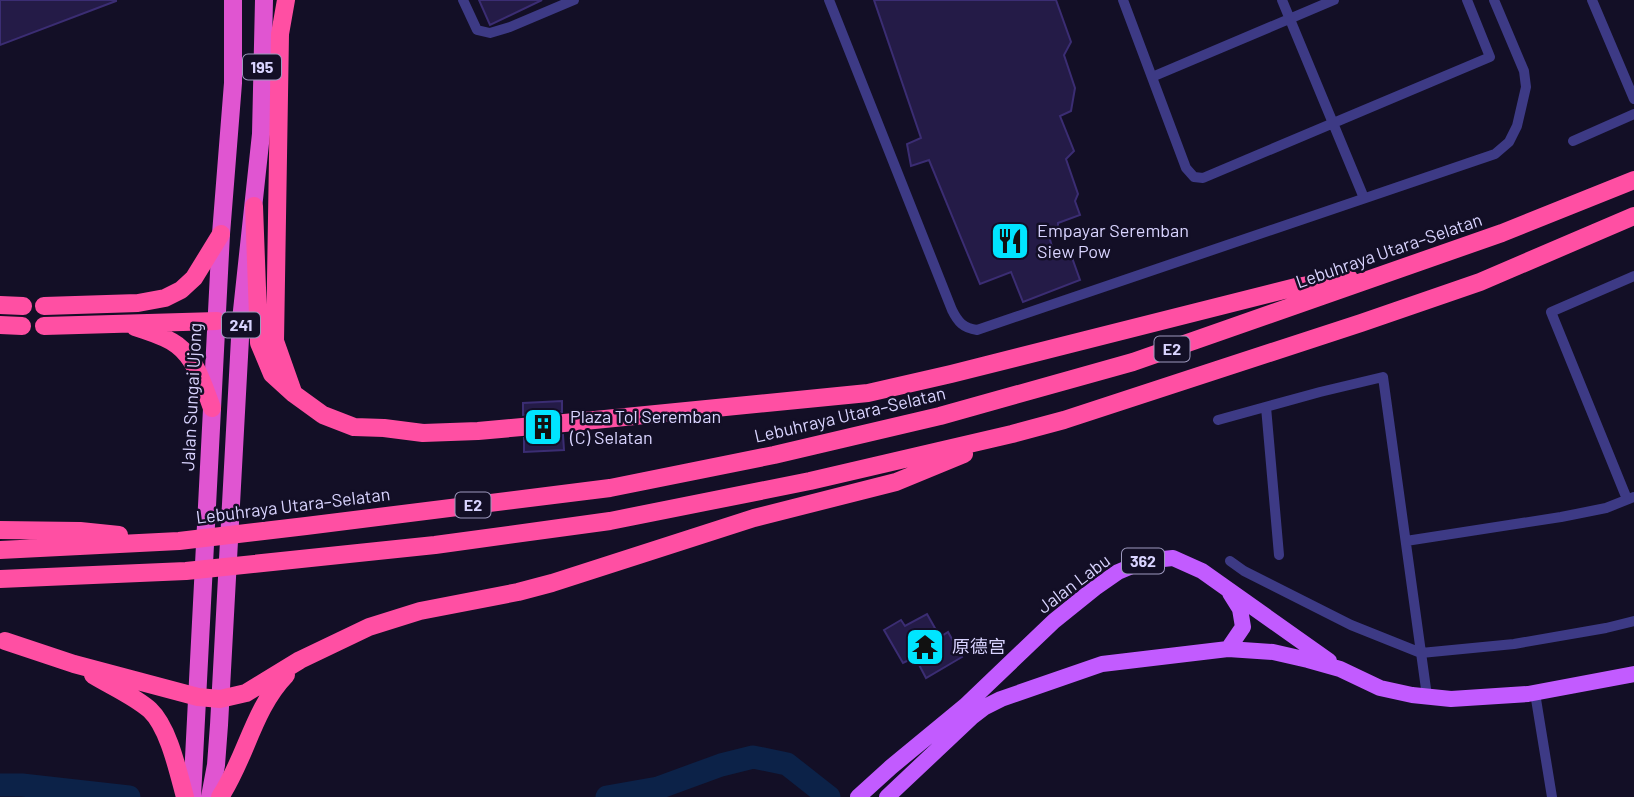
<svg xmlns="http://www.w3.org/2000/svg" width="1634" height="797" viewBox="0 0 1634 797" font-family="Barlow,'Noto Sans SC',sans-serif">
<rect width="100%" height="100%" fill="#130f26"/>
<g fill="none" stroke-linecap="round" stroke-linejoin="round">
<path stroke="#0c2248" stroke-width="23" d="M0,785h22l107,12
M607,797l51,-9 63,-23 32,-8 34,7 42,33"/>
</g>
<path fill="#241b47" stroke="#3b2d73" stroke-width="2" d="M0,0h116v1l-116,44z
M479,0h63l-52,25z
M874,0h182l15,42 -7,13 11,33 -4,23 -11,5 14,35 -8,8 12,35 -3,7 5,14 -22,8v5l-10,4 7,26 15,-6 10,28 -57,22 -12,-30 -31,12 -51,-124 -18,6 -4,-22 14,-6z
M562,401v11l-39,3v-12z
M563,435l1,15 -40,2v-14z
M927,614l13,23 8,-5 14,25 -36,21 -11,-21 -12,6 -19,-33 17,-10 4,6z"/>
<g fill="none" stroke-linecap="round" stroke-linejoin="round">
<path stroke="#3d3a85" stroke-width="10" d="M463,0l14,30 13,3 20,-6 64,-27
M829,0l123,310c6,12 11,18 25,20l518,-176 14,-12 8,-16 9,-39 -2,-16 -30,-71
M1123,0l63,168 8,9 9,1 287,-121 -23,-57
M1282,0l82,198
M1592,0l42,99
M1152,77l182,-77
M1573,141l61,-27
M1266,407l13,148
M1218,420l102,-28 63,-15 44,319
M1627,499l-76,-187 83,-36
M1406,541l155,-24 45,-9 28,-11
M1230,561l14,10 107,54 70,28 93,-9 92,-16 28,-7
M1535,693l17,104"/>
<path stroke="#c25bff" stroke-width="16" d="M1228,649l15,-22 -3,-18 -10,-16
M858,797l33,-30 74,-61 89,-85 41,-33 23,-16 26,-11 29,-3 29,13 127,90
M887,797l85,-80 13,-10 16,-8 101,-35 126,-15 45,3 35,8 32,9 40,19 32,7 39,4 77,-5 106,-20"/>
<path stroke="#e055d1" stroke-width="18" d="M192,797l29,-563 12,-151v-83
M210,797l6,-32 3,-40 22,-405 20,-186 3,-134"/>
<path stroke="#ff4fa3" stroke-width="18" d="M286,0l-6,34 -5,307 18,51
M254,206l5,137 13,31 22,20 29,21 31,12 30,1 39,5 55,-2 66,-6 324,-32 83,-19 345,-87 53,-9
M0,305l23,1
M44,306l94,-3 27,-5 16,-8 13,-12 27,-44
M0,325l22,1
M44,326l173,-5
M135,327c14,5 30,9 42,18 19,14 27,42 35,63
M0,530l80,1 39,4
M0,550l179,-9 127,-15 304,-38 164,-33 166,-39 193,-54 369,-129 132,-53
M0,579l186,-8 249,-26 175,-24 200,-40 202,-47 52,-14 297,-97 119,-41 154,-66
M5,641l69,23 124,33 22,2 26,-6 54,-33 69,-33 51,-16 98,-19 34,-9 202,-65 142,-36 68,-28
M93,675c18,11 41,21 57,35 19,18 28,62 35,87
M220,797c26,-39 33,-88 66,-122"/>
</g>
<defs>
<g id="restaurant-square" transform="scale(2.0125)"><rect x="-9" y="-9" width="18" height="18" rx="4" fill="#00e5ff" stroke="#130f26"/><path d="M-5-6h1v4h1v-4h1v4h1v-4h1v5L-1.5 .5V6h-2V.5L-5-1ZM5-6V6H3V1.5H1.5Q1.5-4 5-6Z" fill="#111"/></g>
<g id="building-square" transform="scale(2.0125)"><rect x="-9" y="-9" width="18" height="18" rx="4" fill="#00e5ff" stroke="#130f26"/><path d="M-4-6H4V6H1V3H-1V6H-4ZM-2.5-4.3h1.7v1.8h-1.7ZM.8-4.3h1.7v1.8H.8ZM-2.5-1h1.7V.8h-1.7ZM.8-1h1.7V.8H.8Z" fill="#111"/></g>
<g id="temple-square" transform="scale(2.0125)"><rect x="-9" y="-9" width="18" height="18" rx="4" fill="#00e5ff" stroke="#130f26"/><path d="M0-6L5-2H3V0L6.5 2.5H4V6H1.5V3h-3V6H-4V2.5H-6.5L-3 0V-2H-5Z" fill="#111"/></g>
</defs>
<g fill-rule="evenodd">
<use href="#restaurant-square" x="1010" y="241"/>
<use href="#building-square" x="543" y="427"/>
<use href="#temple-square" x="925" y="647"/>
</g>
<g text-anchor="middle" stroke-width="5" stroke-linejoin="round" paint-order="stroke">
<g fill="#130f26" stroke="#9e99be" stroke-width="2">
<rect x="243" y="54.5" width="38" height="25" rx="5"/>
<rect x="222" y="312.5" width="38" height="25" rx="5"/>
<rect x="1154.5" y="336.5" width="35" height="25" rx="5"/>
<rect x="455.5" y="492.5" width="35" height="25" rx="5"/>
<rect x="1122" y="548.5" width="42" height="25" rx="5"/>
</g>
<g font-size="16" font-weight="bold" fill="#d9d4ff">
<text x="262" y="73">195</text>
<text x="241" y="331">241</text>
<text x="1172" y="355">E2</text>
<text x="473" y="511">E2</text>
<text x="1143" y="567">362</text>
</g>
<g font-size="18" fill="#d9d4ff" stroke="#130f26" text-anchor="start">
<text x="1037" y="237">Empayar Seremban<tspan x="1037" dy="21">Siew Pow</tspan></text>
<text x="570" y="423">Plaza Tol Seremban<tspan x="570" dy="21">(C) Selatan</tspan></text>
<text x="952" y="653">原德宫</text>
</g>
<g font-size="18" fill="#d9d4ff" stroke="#130f26">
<text transform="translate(1389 251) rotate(-19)" y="6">Lebuhraya Utara–Selatan</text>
<text transform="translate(192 397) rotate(-87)" y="6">Jalan Sungai Ujong</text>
<text transform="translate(850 415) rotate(-13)" y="6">Lebuhraya Utara–Selatan</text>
<text transform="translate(293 506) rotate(-7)" y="6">Lebuhraya Utara–Selatan</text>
<text transform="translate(1074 584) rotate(-37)" y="6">Jalan Labu</text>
</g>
</g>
</svg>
